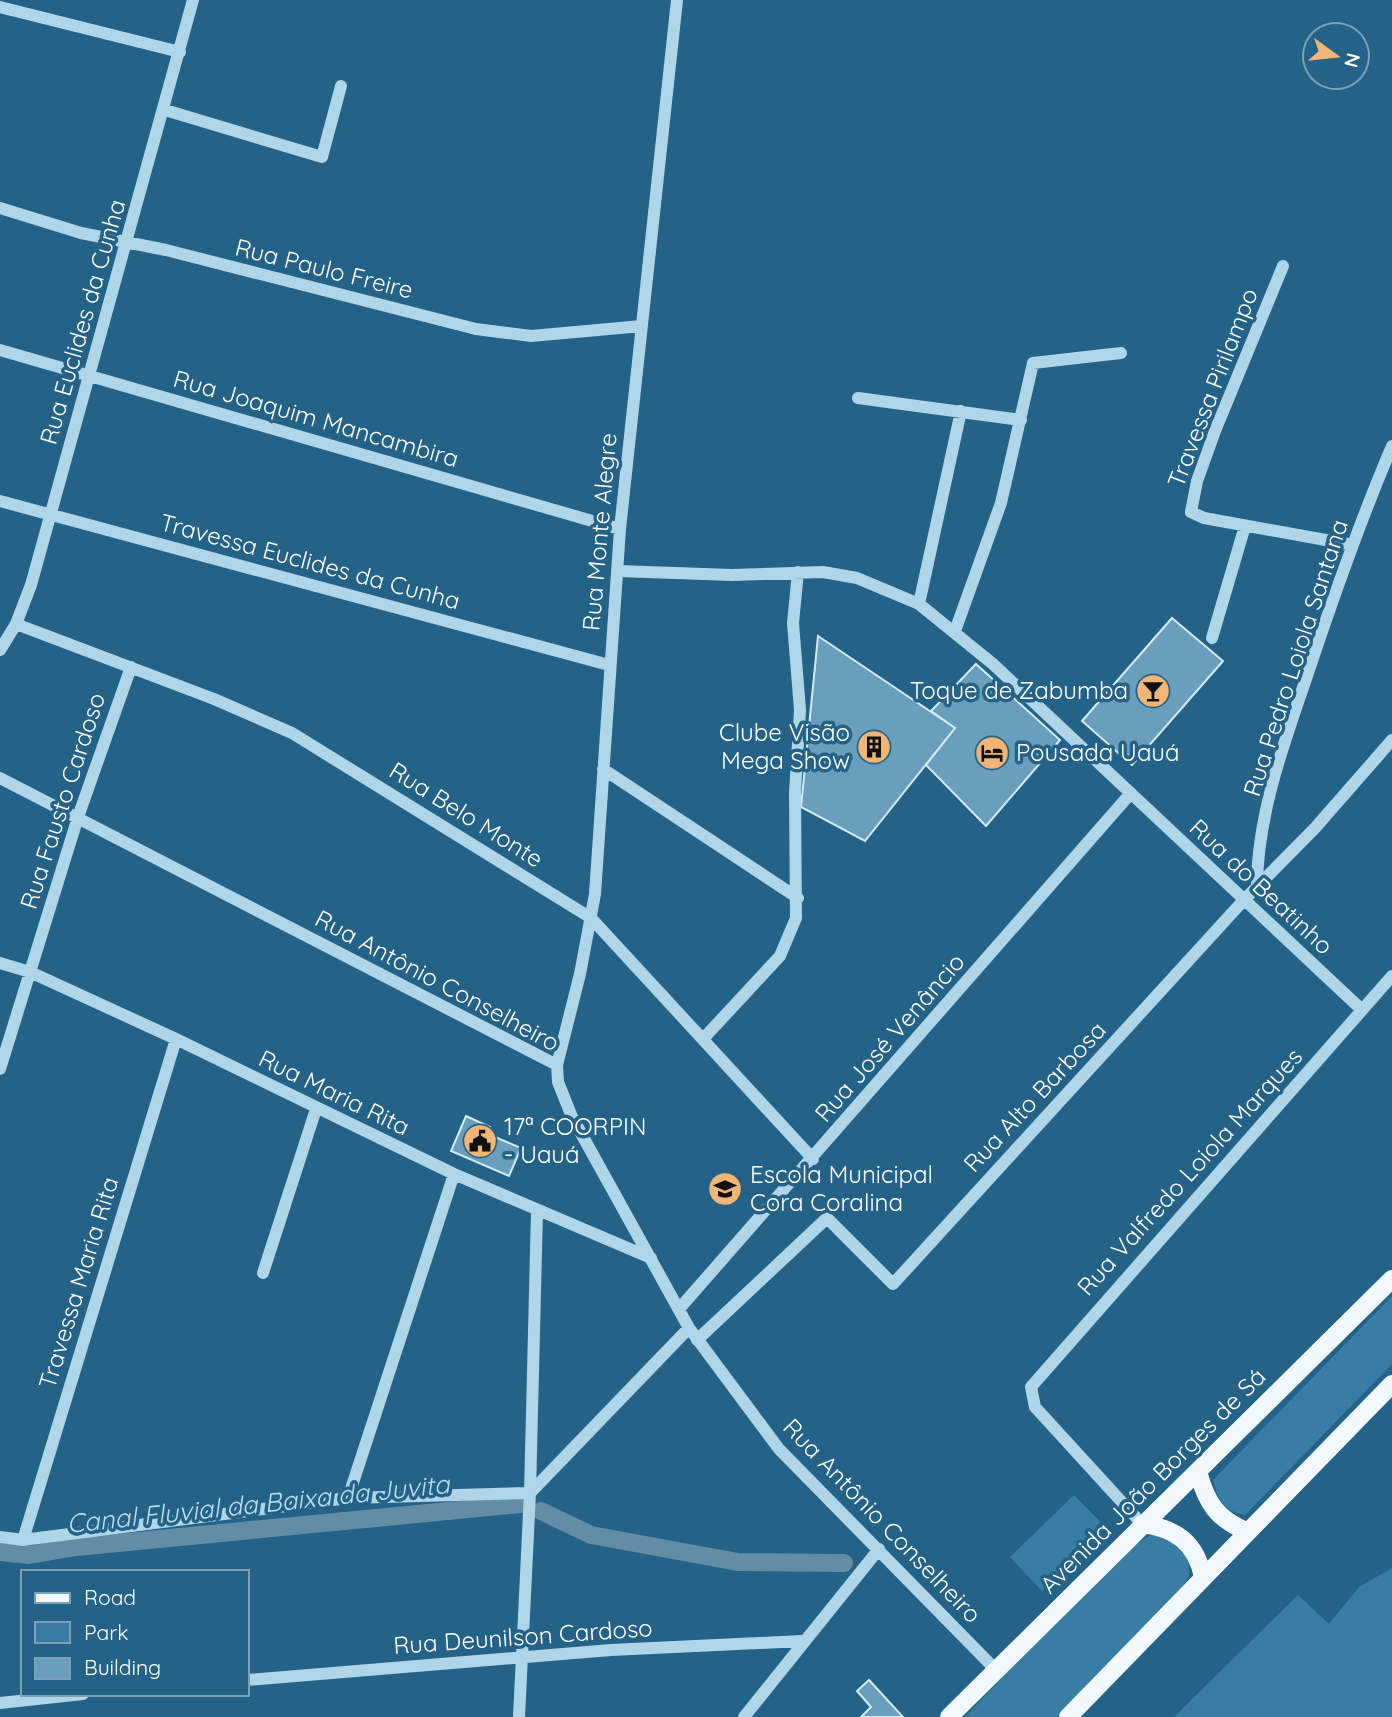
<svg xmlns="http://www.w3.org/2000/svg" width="1392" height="1717" viewBox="0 0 1392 1717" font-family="Quicksand,sans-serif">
<rect width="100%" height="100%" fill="#246387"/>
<path fill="#387ea4" d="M1392,1296v68l-147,151c-22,-4 -27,-15 -32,-35z
M1074,1495l32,33 -64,63 -32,-34z
M1152,1535l16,1 20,20 1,20 -8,15 -124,126h-92c27,-28 163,-177 187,-182z
M1392,1568v149h-218l124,-122 31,29 30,-37z"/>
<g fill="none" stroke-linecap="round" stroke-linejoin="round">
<path stroke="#638da5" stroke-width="18" d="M541,1511l50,24 147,27 106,1
M0,1552l29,3 47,-8 445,-43"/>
</g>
<path fill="#699ebc" stroke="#d3ebf7" stroke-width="2" d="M1172,618l51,43 -91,104 -50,-44z
M818,636l137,92 -90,113 -64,-34z
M976,664l84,76 -74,86 -60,-61 29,-37 -24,-17z
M466,1116l24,11 -2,7 33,14 -12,28 -58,-25z
M869,1680l34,37h-42l10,-10 -14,-16z"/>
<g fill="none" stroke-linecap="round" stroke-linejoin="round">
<path stroke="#afd5e9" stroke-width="12" d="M677,0l-57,529 -25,365 -15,80 -23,91 1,17 14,35 117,211 90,121 218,222
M0,7l180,45
M165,110l157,47 19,-71
M0,208l81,25 85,17 310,79 55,7 111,-10
M1283,266l-68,165 -18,50 -6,31 13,6 149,27
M0,350l620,179
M858,398l163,22
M0,501l609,164
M618,571l114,4 91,-3 34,6 62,26 74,60 369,346
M919,604l42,-193
M16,624l198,75 78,34 299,185 222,241
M955,631l46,-128 32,-140 88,-10
M1212,638l33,-112
M0,650l16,-26 15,-39 162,-585
M603,769l195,129
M0,778l557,287
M1257,887c0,-71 27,-144 50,-211 26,-78 53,-155 85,-230
M0,963l30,9 146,67 278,135 197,84
M703,1039l77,-83 16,-38 -1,-125 5,-83 -7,-87 5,-51
M0,1069l78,-252 53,-150
M263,1273l53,-164
M679,1309l452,-516
M697,1340l130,-122 66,66 350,-383 72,-73 77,-88
M530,1493l159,-165
M348,1498l106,-324
M1142,1524l-107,-117 -4,-20 361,-411
M0,1537l23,3 325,-42 182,-5
M23,1540l153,-501
M247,1680l364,-30 191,-9
M0,1703l83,-9
M519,1717l11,-224 7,-282
M744,1717l135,-168"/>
<path stroke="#f2f9fe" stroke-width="18" d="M1198,1472c9,32 19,47 50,60
M1142,1524c34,4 54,19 61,53
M949,1717l443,-438
M1068,1717l324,-333"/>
</g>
<defs>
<g id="bar-disc" transform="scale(1.75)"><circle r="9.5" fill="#f3b573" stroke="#246387"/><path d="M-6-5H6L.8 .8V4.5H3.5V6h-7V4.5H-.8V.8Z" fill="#111"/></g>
<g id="building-disc" transform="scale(1.75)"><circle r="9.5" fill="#f3b573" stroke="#246387"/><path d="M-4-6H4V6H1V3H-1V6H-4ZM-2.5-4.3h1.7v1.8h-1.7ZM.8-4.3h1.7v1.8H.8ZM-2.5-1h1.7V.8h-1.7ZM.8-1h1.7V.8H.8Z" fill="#111"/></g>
<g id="hotel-disc" transform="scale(1.75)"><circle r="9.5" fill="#f3b573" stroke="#246387"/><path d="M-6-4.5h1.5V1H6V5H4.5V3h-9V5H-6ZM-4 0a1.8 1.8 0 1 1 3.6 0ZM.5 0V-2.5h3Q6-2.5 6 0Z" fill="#111"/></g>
<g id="civic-disc" transform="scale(1.75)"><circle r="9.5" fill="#f3b573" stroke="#246387"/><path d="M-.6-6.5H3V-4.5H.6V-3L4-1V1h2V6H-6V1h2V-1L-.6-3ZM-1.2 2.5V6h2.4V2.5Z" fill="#111"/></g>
<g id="school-disc" transform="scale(1.75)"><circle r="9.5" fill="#f3b573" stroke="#246387"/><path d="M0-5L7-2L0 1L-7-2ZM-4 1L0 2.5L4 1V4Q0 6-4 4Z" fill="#111"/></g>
</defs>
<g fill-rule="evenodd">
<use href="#bar-disc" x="1153" y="691"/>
<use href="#building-disc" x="874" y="747"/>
<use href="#hotel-disc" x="992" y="753"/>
<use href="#civic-disc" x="480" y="1141"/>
<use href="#school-disc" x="725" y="1189"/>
</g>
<g text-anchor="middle" stroke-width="7" stroke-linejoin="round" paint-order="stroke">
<g font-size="24" fill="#fff" stroke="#246387">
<text transform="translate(324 269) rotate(14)" y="8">Rua Paulo Freire</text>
<text transform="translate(83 322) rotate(-74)" y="8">Rua Euclides da Cunha</text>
<text transform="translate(1213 388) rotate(-69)" y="8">Travessa Pirilampo</text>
<text transform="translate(316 419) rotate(16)" y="8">Rua Joaquim Mancambira</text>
<text transform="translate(600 532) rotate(-85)" y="8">Rua Monte Alegre</text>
<text transform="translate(310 562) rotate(15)" y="8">Travessa Euclides da Cunha</text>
<text transform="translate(1296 658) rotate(-72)" y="8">Rua Pedro Loiola Santana</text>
<text transform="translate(63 801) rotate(-72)" y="8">Rua Fausto Cardoso</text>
<text transform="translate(466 815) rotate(32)" y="8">Rua Belo Monte</text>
<text transform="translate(1261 887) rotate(43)" y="8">Rua do Beatinho</text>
<text transform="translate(437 981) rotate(28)" y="8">Rua Antônio Conselheiro</text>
<text transform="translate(890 1038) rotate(-49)" y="8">Rua José Venâncio</text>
<text transform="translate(334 1093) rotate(26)" y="8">Rua Maria Rita</text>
<text transform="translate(1035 1097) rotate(-47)" y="8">Rua Alto Barbosa</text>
<text transform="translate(1190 1172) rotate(-48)" y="8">Rua Valfredo Loiola Marques</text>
<text transform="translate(79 1283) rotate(-73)" y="8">Travessa Maria Rita</text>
<text transform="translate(1153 1481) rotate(-45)" y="8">Avenida João Borges de Sá</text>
<text transform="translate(882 1521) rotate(46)" y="8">Rua Antônio Conselheiro</text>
<text transform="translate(523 1637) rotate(-4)" y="8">Rua Deunilson Cardoso</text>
</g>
<g font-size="24" fill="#fff" stroke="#246387" text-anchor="start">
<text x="1128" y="699" text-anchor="end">Toque de Zabumba</text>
<text x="850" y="741" text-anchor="end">Clube Visão<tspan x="850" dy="28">Mega Show</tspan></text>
<text x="1016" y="761">Pousada Uauá</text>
<text x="504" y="1135">17ª COORPIN<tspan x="504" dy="28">- Uauá</tspan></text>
<text x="750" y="1183">Escola Municipal<tspan x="750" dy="28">Cora Coralina</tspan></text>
</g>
<g font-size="26" font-style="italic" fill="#bbdef0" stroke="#246387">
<text transform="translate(258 1504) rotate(-6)" y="9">Canal Fluvial da Baixa da Juvita</text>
</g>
</g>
<rect x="21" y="1570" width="228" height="126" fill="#246387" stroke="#7ca1b7" stroke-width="2"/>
<rect x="35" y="1593" width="35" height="10" fill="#f2f9fe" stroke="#7ca1b7" stroke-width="2"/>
<text x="84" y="1605" font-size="21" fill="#ffffff">Road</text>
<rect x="35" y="1622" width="35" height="21" fill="#387ea4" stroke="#7ca1b7" stroke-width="2"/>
<text x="84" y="1640" font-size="21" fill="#ffffff">Park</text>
<rect x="35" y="1658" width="35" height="21" fill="#699ebc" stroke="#7ca1b7" stroke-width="2"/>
<text x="84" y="1675" font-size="21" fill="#ffffff">Building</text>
<g transform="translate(1336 56) rotate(105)"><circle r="33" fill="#246387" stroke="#7ca1b7" stroke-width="2"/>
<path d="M0-5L12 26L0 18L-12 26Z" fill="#f3b573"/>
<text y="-10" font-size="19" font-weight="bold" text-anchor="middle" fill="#ffffff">N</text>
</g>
</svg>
